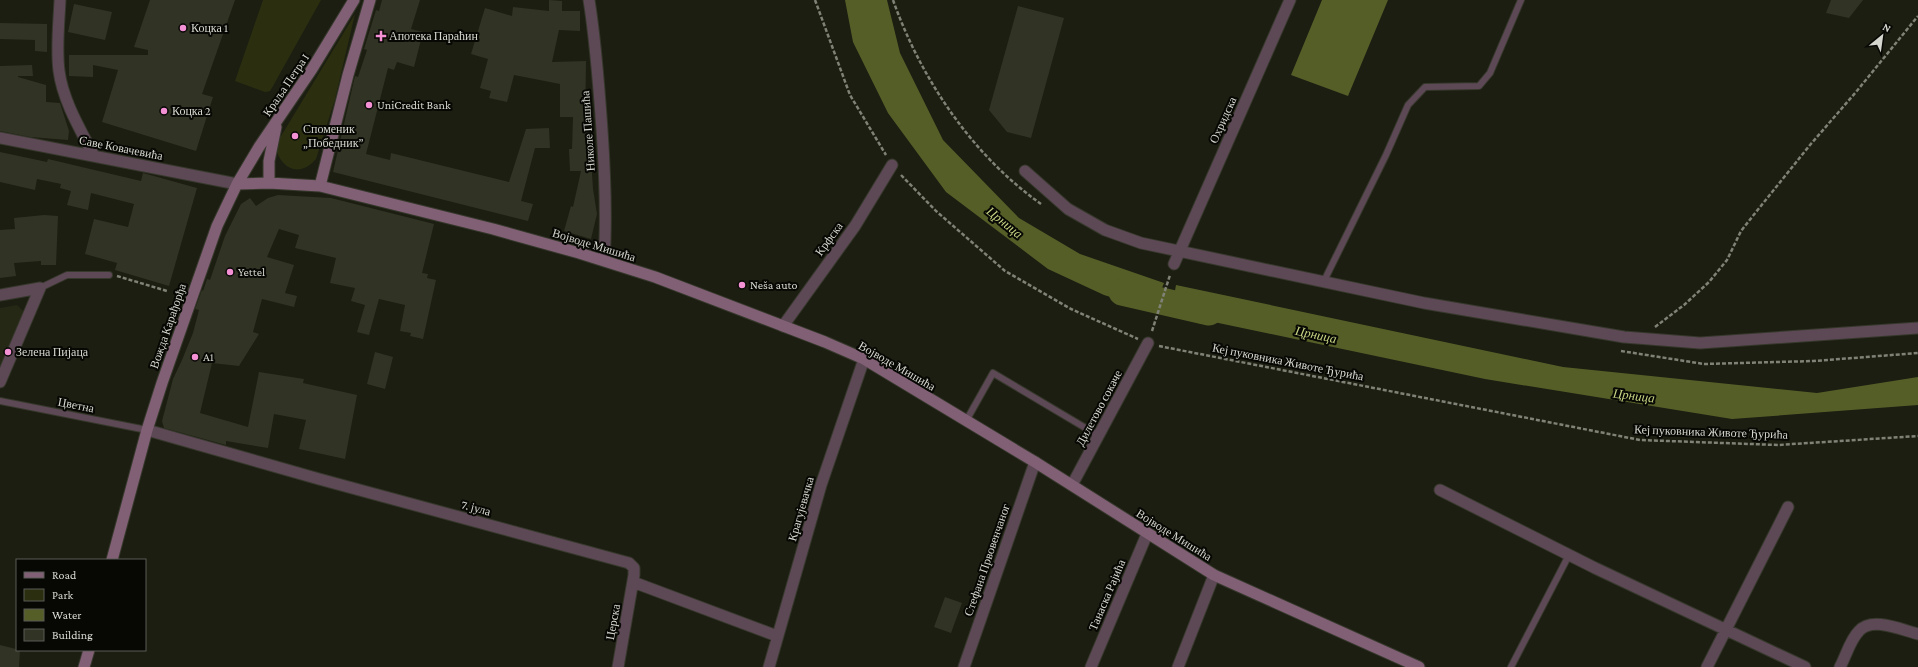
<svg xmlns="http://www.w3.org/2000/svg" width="1918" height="667" viewBox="0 0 1918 667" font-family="'Crimson Pro',serif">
<rect width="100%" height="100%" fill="#1c1e11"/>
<path fill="#252815" d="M17,305l14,14 -31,65v-76z"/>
<path fill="#2b2f10" d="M263,0h58l-48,86 -3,5 -5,1 -30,-11z
M355,14l-20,85 -19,60c-17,20 -36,9 -41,-13z"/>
<path fill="#565e28" d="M845,0h42l13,53 43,87 76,78 61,36 84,29 -11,27 -49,-15 -56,-26 -102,-77 -58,-79 -35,-71z
M1322,0h66l-40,96 -57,-21z
M1176,285l387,82 254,26 101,-16v28l-186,14 -247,-40 -314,-66z"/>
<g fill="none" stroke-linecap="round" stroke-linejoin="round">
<path stroke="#565e28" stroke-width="27" d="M1122,292l87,20"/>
</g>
<path fill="#313325" d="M150,0h85l-33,94 11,3 -17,54 -94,-29 16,-52 -25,-5v12l-24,-1v-21h79v-5l-14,-3z
M382,0h38l-9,29 12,3 -9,35 -17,-5 -3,8 -6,-2 -22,86 24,6 1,-7 118,29 17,-53 23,-1 1,20h-15l-14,53 12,3 -5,17 -195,-49 22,-96 3,1 9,-27 -3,-1 12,-39 3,1z
M549,0l13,1v10h18v20l-21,-1 -7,32 34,-1 -1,68 6,1 -1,13 3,46 4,25 -6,25 -27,-8 7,-25 2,1 8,-36h-11l-1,-22h3l1,-32h-13v-33l-46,-9 -7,27 -18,-4 2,-7 -11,-3 8,-29 -17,-5 14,-46 27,8 1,-9 36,4z
M1831,0h32l-14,18 -23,-5z
M74,4l38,8 -7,28 -37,-8z
M1018,6l46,12 -33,120 -24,-6 -18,-22z
M0,23l47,1v28l-12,-1v-11l-35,-1z
M32,65l1,11h-15v1l28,8v17l14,1 9,28 -1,9 -38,-3 -30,-6v-65z
M0,152l47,10 1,-3 93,22 2,-8 54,15 -28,98 -54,-16 2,-7 -32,-9 9,-35 34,8 6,-23 -43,-11 -3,17 -21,-5 4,-14 -11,-3 1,-4 -24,-5 -2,11 -35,-8z
M278,195l53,3 103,26 -12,49 6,1 -1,4 9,2 -13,59 -13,-3 1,-3 -11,-2 5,-26 -26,-6 -10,36 -12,-3 8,-27 -14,-4 4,-13 -25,-5 6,-25 -41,-10 4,-13 -20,-6 -12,28 27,8 -9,28 12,3 -3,11 -32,-8 -9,33 6,2 -20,32 -27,-3 -12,50 48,14 11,-55 45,7 -1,4 54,12 -12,64 -46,-10 7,-29 -32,-6 -6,34 -42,-7v4l-62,-17 -2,-7 11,-42 9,-19 11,-27 6,-23 -4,-1 7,-19 1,1 4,-12 3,1 15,-44 16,-32 9,-6 6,8 12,-8z
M44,215l14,1 -2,49h-15v-4l-27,2 2,13 -16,2v-48l15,-1 -1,-11z
M375,352l18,5 -8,32 -18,-5z
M945,597l17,6 -11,30 -17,-6z
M0,645l20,5 -1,17h-19z"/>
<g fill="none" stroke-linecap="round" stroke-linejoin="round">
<g stroke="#36382c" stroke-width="8">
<path id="service" d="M1324,281l62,-126 22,-50 17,-18 54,-1 11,-13 31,-73
M40,288l27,-13h42
M0,401l147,29
M966,421l27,-48 106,63
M1511,667l58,-112"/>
</g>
<g stroke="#36382c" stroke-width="13">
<path id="minor" d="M60,0c-1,23 -4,48 -1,71 4,30 21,58 35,85
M589,0c7,43 10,87 13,130 3,44 5,87 2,130
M0,138l237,46
M1025,171l43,38 37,21 36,13 283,60 200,34 76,6 218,-15
M1174,264l116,-264
M0,295l40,-7 -40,94
M783,326l72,-100 37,-61
M147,430l172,49 310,84 5,5v7l-16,92
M1072,485l76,-142
M1440,490l155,78 210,99
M633,582l144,54
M769,667l52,-182 43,-126
M964,667l71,-205
M1091,667l56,-133
M1178,667l36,-92
M1707,667l81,-160
M1840,667c6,-11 10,-27 19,-36 13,-15 43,-1 59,3"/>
</g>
<g stroke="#36382c" stroke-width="13">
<path id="secondary" d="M269,183v-22l7,-34
M237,184l32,-1 51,3 173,43 86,24 76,24 170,65 39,17 171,103 179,113 205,92
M320,186l28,-111 22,-75
M112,560l35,-130 15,-47 55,-157 20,-42 22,-37 53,-78 42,-69
M84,667l5,-17"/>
</g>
<path stroke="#808277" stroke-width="2.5" stroke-dasharray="4 2" stroke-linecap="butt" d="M815,0l35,95 36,60
M893,0c28,79 79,155 148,204
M901,175l35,36 69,60 66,38 67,30
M117,276l50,15
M1655,327l29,-22 25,-23 18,-22 14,-29 15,-19 54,-67 46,-53 62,-76
M1152,331l18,-56
M1159,346l481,94 138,5 140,-9
M1621,351l83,13 110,-3 104,-8"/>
<use href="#service" stroke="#5d4855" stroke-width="6"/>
<use href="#minor" stroke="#5d4855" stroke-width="11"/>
<use href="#secondary" stroke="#816075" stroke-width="11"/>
</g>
<g fill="#f491d4" stroke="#070704" stroke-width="1.5">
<circle cx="183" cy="28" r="4"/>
<path d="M379 30h4v4h4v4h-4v4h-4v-4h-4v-4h4z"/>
<circle cx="369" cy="105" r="4"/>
<circle cx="164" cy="111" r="4"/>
<circle cx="295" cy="136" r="4"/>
<circle cx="230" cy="272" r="4"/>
<circle cx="742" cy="285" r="4"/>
<circle cx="8" cy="352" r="4"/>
<circle cx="195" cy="357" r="4"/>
</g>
<g text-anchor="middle" stroke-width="4" stroke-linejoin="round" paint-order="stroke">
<g font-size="12" fill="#d6d8cf" stroke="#070704" text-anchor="start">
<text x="191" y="32">Коцка 1</text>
<text x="389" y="40">Апотека Параћин</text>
<text x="377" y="109">UniCredit Bank</text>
<text x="172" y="115">Коцка 2</text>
<text x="303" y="133">Споменик<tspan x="303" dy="14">„Победник”</tspan></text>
<text x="238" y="276">Yettel</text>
<text x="750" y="289">Neša auto</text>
<text x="16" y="356">Зелена Пијаца</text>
<text x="203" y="361">A1</text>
</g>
<g font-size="12" fill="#d6d8cf" stroke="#070704">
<text transform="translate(286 85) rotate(-56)" y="4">Краља Петра I</text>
<text transform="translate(1223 120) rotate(-66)" y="4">Охридска</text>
<text transform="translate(588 131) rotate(-94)" y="4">Николе Пашића</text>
<text transform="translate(121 148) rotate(11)" y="4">Саве Ковачевића</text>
<text transform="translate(829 239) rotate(-54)" y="4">Крфска</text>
<text transform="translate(594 245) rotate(17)" y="4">Војводе Мишића</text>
<text transform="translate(168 326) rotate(-71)" y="4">Вожда Карађорђа</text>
<text transform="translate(1288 362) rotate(11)" y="4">Кеј пуковника Животе Ђурића</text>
<text transform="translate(897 366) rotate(30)" y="4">Војводе Мишића</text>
<text transform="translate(76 405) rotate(11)" y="4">Цветна</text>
<text transform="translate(1099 408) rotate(-62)" y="4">Дилетово сокаче</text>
<text transform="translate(1711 432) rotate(2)" y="4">Кеј пуковника Животе Ђурића</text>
<text transform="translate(476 508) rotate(15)" y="4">7. јула</text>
<text transform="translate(801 509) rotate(-74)" y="4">Крагујевачка</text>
<text transform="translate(1174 535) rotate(32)" y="4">Војводе Мишића</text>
<text transform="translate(987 560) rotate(-71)" y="4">Стефана Првовенчаног</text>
<text transform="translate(1107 595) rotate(-67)" y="4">Танаска Рајића</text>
<text transform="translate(613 622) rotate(-80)" y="4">Церска</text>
</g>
<g font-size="13" font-style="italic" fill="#c6d482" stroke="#070704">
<text transform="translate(1005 222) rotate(39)" y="5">Црница</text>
<text transform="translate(1316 334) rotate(12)" y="5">Црница</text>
<text transform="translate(1634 395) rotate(7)" y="5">Црница</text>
</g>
</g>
<rect x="16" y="559" width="130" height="92" fill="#070704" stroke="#5a5b55"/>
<rect x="24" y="572" width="20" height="6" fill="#816075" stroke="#5a5b55"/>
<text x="52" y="579" font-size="12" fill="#d6d8cf">Road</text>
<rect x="24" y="589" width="20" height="12" fill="#2b2f10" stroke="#5a5b55"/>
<text x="52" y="599" font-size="12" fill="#d6d8cf">Park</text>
<rect x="24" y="609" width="20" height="12" fill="#565e28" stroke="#5a5b55"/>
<text x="52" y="619" font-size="12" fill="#d6d8cf">Water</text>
<rect x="24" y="629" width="20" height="12" fill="#313325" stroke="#5a5b55"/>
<text x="52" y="639" font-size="12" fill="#d6d8cf">Building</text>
<g transform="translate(1882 36) rotate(29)" stroke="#070704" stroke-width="3" paint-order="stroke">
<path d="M0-3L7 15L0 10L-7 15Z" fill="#d6d8cf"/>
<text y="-6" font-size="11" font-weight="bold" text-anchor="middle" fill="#d6d8cf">N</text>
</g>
</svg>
